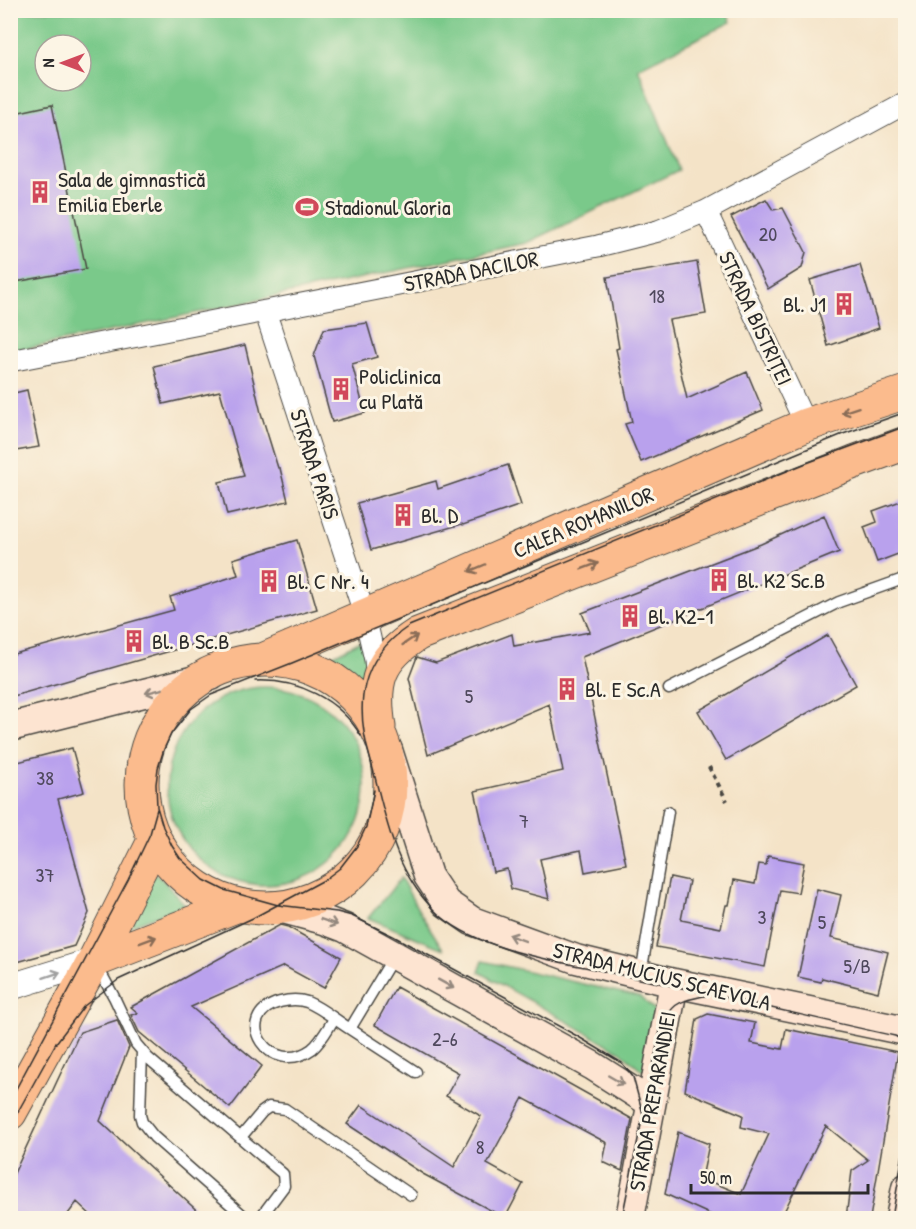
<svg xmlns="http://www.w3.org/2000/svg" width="916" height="1229" viewBox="0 0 916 1229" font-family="'Patrick Hand',sans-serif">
<rect width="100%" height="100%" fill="#fcf5e5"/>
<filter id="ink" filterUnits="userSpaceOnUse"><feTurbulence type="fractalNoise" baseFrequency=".0167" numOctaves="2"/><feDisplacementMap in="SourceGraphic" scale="12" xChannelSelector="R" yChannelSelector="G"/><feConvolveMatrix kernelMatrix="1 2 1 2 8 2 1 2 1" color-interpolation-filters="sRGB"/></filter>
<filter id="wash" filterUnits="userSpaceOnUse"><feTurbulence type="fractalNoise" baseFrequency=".008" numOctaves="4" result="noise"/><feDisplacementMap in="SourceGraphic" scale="24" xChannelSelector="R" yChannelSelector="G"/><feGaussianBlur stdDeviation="1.35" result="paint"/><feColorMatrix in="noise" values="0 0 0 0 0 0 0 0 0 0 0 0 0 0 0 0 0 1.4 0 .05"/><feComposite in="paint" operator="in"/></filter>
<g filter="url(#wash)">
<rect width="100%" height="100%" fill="#f4e3c7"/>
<path fill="#7ac98a" stroke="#527a5a" stroke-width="1.5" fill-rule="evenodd" d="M726,10l5,12 -93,46 41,102 -152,73 -516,109 -1,-341zM45,45h36v36h-36z
M363,640l4,25 -9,18 -17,-13 -19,-9z
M167 786a99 99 0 1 1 198 0a99 99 0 1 1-198 0Z
M148,869l16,12 21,24 -69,26z
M401,878l18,33 24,38 -75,-31z
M483,961l157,36 17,15 -13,60 -23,-20 -142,-80z"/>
<g id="blocks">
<path fill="#b9a1ed" d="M52,105l34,164 -76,14v-169z
M766,199l7,11 10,-2 23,44 -4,16 -34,21 -37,-72z
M697,262l9,52 -37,6 18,79 60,-27 16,38 -122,52 -16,-38 7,-2 -16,-73 3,-1 -12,-71z
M860,265l19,63 -51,18 -18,-66z
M367,323l10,34 -25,7 13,49 -33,9 -18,-66 10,-27z
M245,345l16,68 17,55h2l8,33 -61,14 -8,-33 25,-6 -24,-85 -57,13 -9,-38z
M27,390l12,57 -29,5v-58z
M508,465l13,40 -58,20 -1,-1 -91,26 -14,-47 79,-22 2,8z
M906,499v52l-29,11 -13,-35 13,-5 -4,-11z
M824,515l15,37 -257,105 44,207 -41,8 -4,-22 -41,9 9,40 -38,-10 -4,-20 -14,3 -18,-81 88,-20 -14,-67 -121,51 -19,-77 8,-21 19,6 76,-29 2,12 76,-14 -8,-19 179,-69z
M297,540l20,69 -307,88v-42l164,-45 -4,-13 68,-22 -5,-16z
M828,635l28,50 -130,75 -28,-49z
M72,748l12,44 -26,7 31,114 -15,33 -64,18v-200z
M768,856l36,7 -6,30 -18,-3 -15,77 -109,-20 14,-70 19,4 -8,39 40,8 5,-23h3l5,-25 21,4 4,-20 7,1z
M817,889l24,6 -10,43 57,14 -10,40 -56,-14 -1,4 -23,-5z
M280,925l8,2 53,30 -17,31 -40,-22 -93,41 71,59 -32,42 -91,-76 -8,-17 7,-2 -7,-6z
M396,987l236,132 -10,52 -19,-9 4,-19 -84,-45 -36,66 36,20 -18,34 -82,-44 -76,-50 14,-19 93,62 27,-51 -35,-20 13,-23 -84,-48z
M708,1014l47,9 -4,20 31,6 4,-20 112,23 -28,166h-24l6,-47 16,-11 -42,-34 -45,92h-63l-53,-24 13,-62 31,12 -7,34 39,16 28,-60 -28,-7 2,-12 -58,-24 12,-72z
M117,1020l12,27 -29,74 105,97h-111l-17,-16 -12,16h-55v-36l70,-150z"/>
</g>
</g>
<g filter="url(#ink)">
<use href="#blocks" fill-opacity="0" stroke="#494742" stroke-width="1.5"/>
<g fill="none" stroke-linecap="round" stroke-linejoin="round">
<g stroke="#494742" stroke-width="13">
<path id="service" d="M669,689l170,-87 67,-24
M97,966l17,31 22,47 12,14 135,116 1,12 -24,32
M641,974l27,-162
M334,1019c-6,9 -13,23 -22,30 -42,30 -83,-33 -32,-47 8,-2 18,-3 27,0 15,6 30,19 43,27l44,-73
M350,1029l66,43
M142,1051l-2,64 2,7 12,15 92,81
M241,1137l21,-25 7,-5 16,2 126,86"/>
</g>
<g stroke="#494742" stroke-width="23">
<path id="minor" d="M706,211l100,214
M265,311l100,305 10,44 2,20
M10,361l588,-115 60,-15 48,-20 200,-108"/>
</g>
<g stroke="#494742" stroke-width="28">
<path id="tertiary" d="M10,987l84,-26"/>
</g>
<g stroke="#494742" stroke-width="31">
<path id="secondary" d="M10,727l201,-51
M388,750l40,126 18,27 26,18 104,38 98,24 232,48
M272,906l52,14 21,8 248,138 58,37
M630,1218l44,-235
M900,1218l6,-30"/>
</g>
<g stroke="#494742" stroke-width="35">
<path id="primary" d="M265,659l541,-234 100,-33
M142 784a124 124 0 1 1 248 0a124 124 0 1 1-248 0Z
M379,727c-7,-45 -1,-68 39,-93l436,-172 52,-19
M94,961l139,-54
M10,1113l84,-152 59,-118"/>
</g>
<path stroke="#494742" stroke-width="4" stroke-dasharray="4.5 4.5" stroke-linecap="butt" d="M709,767l18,34"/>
<use href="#service" stroke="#fff" stroke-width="10"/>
<use href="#minor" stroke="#fff" stroke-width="21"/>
<use href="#tertiary" stroke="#fff" stroke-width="26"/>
<use href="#secondary" stroke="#fde4d1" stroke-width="28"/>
<use href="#primary" stroke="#fbbb8d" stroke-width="33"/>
<path stroke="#2b2b2b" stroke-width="1.5" d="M906,426l-102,38 -395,162c-49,33 -55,78 -39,132 15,54 22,110 64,152 36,37 111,49 160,59 35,8 71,15 106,23 66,14 130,30 195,44l11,6
M255,681c43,-2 84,18 106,55
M10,1100l118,-220 22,-46 7,-25
M643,1114l-10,-37 -11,-14 -45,-27 -184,-100 -41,-20 -15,-4 -59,-7 -54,-15 -20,-10 -24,-22 -8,-12 -9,-19 -6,-20 -1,-23 2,-16 6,-19 7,-15 20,-25 20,-14 81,-32 551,-229 63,-22
M10,1126l46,-83 28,-37 34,-26 135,-62 71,-38 16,-12 17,-22 9,-19 8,-37
M622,1218l38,-187c12,-30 18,-29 48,-36
M892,1218l14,-82"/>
</g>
<defs><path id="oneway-shaft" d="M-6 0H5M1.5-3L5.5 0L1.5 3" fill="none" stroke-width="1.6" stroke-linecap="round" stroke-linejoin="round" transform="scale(1.5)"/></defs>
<g stroke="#896c57">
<use href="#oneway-shaft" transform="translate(850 410) rotate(162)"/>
<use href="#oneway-shaft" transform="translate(590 566) rotate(-21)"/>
<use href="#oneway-shaft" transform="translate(477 568) rotate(157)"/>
<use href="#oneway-shaft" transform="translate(410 640) rotate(-34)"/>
<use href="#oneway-shaft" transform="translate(148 940) rotate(-21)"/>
</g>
<g stroke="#94887e">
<use href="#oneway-shaft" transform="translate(154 691) rotate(166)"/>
<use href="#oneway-shaft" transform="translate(329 922) rotate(19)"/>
<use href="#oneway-shaft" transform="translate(517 938) rotate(-160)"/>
<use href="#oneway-shaft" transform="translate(446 984) rotate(29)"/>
<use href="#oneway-shaft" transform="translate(616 1080) rotate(30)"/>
</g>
<use stroke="#a0a0a0" href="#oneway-shaft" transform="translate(52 975) rotate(-18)"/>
</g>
<defs>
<g id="building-bare" transform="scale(1.8)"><path d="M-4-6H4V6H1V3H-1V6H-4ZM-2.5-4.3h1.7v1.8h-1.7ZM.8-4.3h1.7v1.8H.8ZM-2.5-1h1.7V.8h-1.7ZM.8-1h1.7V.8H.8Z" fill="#d1495b" stroke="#fcf5e5" stroke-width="2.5" paint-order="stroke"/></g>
<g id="stadium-bare" transform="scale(1.8)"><path d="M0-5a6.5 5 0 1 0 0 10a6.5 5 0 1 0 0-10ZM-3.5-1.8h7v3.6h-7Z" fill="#d1495b" stroke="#fcf5e5" stroke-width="2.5" paint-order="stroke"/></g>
</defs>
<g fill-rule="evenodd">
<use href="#building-bare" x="40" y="192"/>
<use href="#stadium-bare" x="307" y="207"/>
<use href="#building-bare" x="844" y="304"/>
<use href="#building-bare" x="341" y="389"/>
<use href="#building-bare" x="403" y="515"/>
<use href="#building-bare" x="719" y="580"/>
<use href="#building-bare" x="269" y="581"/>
<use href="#building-bare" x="630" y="616"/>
<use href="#building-bare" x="134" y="641"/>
<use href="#building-bare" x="567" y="689"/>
</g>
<g text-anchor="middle" stroke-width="6" stroke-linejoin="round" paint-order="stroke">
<g font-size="20" fill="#4e485c">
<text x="768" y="241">20</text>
<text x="657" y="303">18</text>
<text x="469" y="703">5</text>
<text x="45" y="785">38</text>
<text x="524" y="828">7</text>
<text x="45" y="882">37</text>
<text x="762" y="924">3</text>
<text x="822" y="929">5</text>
<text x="857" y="973">5/B</text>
<text x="445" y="1046">2-6</text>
<text x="480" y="1154">8</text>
</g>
<g font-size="22" fill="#2b2b2b" stroke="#fcf5e5" text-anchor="start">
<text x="58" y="187">Sala de gimnastică<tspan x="58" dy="25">Emilia Eberle</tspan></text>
<text x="325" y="215">Stadionul Gloria</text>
<text x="826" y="312" text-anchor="end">Bl. J1</text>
<text x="359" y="384">Policlinica<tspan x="359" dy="25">cu Plată</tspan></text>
<text x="421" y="523">Bl. D</text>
<text x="737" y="588">Bl. K2 Sc.B</text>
<text x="287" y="589">Bl. C Nr. 4</text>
<text x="648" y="624">Bl. K2-1</text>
<text x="152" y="649">Bl. B Sc.B</text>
<text x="585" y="697">Bl. E Sc.A</text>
</g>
<g font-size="22" fill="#2b2b2b" stroke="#fcf5e5">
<text transform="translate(471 271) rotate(-11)" y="8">STRADA DACILOR</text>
<text transform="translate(756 318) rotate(65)" y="8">STRADA BISTRIȚEI</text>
<text transform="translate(315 464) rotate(72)" y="8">STRADA PARIS</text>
<text transform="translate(583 522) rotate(-23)" y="8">CALEA ROMANILOR</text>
<text transform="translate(662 976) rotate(14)" y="8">STRADA MUCIUS SCAEVOLA</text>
<text transform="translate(652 1101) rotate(-80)" y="8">STRADA PREPARANDIEI</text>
</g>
</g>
<rect width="916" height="1229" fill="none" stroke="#fcf5e5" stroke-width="36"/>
<g transform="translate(63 63) rotate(270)"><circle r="28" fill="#fcf5e5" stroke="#a8a49b" stroke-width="1.5"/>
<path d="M0-4.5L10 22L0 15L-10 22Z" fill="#d1495b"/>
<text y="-9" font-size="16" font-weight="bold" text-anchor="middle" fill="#2b2b2b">N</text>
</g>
<path d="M691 1184v9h177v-9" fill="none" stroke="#2b2b2b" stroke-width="3"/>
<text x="700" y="1184" font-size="18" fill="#2b2b2b" stroke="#fcf5e5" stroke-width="4.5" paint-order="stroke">50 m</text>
</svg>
